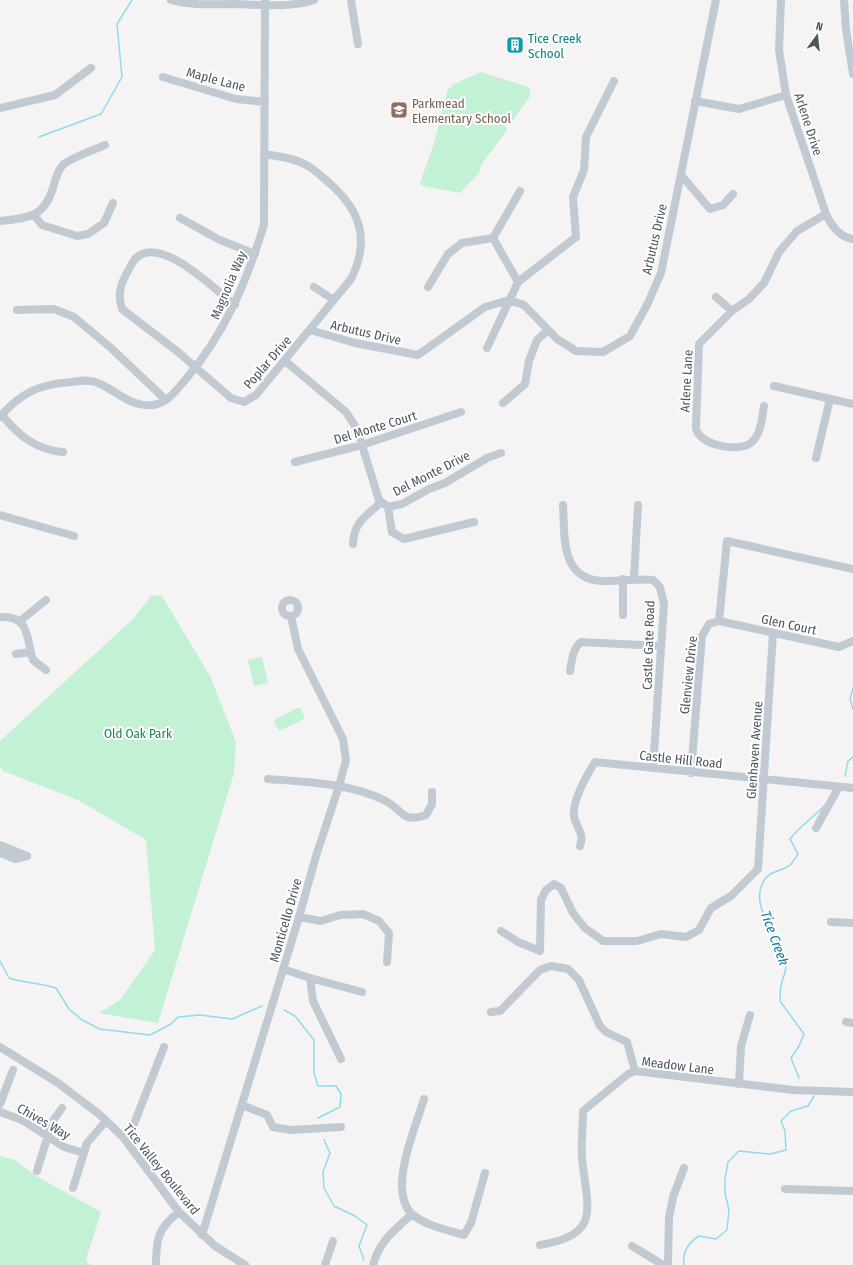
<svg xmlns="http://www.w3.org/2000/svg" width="853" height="1265" viewBox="0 0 853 1265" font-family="'Fira Sans Condensed',sans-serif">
<rect width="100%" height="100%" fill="#f5f3f3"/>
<path fill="#c3f1d5" d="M481,72l47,15 2,3v6l-19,27 -3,1 -9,-6 -2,4 9,5 1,3 -26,35 -2,8 -19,20 -38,-7 -2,-3 14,-40 14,-54 3,-1 1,-3z
M152,595l10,1 48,80 26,66 -2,31 -76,250 -59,-10 21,-13 35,-50 -9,-110 -66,-39 -77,-30 -3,-5v-25l133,-122z
M262,657l6,26 -14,3 -6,-26z
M297,708h3l4,8v3l-25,12 -5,-9 2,-3z
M0,1156l15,4 21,16 65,36 -15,48 4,5h-90z"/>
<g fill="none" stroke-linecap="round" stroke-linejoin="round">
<path stroke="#90daee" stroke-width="1.5" d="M39,137l62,-23 21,-37 -5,-53 15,-24
M853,688l-3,11 3,10
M845,776l3,-15 5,-4
M0,961l9,17c15,5 31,5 47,10l13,21 13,11 18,9 50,6 21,-11 7,-7 22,-2 32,4 30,-13
M284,1010l11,6 19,24v33l4,13h18l5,8 -1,13 -22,11
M799,1078l-8,-20 8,-12 5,-12 -24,-33c0,-5 0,-10 1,-15 2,-10 7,-16 4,-27 -6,-23 -38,-54 -20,-80 6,-9 20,-8 26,-15 3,-3 5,-7 7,-10l-8,-15c11,-14 23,-21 35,-34
M324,1140l6,13 -7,19 1,16 10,18 21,10 12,9 -8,21 5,14
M684,1265c-2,-13 4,-22 15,-29l17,3 11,-9 2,-20 -4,-17v-14l3,-17 11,-11 31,3 16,-4 -1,-19 -4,-10 10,-10 17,-5 6,-10"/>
<path stroke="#c1cad2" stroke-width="8" d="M171,0c21,6 44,4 65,4 25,1 54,4 78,-4
M351,0l7,44
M781,0l-2,50 7,45 40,119c5,11 13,23 27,25
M844,0l2,29 7,45
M163,77l73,22 29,3
M695,101l44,8 47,-14
M0,108l55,-13 36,-27
M681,175l29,34 13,-4 10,-11
M34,215l8,10 35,11 11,-2 16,-11 9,-20
M180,218l40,22 35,14
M0,221c27,-3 44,-3 53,-33 2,-7 4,-17 10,-23 5,-6 33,-16 42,-20
M493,238l27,-47
M493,238l25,44
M314,287l20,13
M428,287l20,-33 14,-11 31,-5
M716,297l16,14
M235,305c-19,-14 -74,-71 -99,-47 -3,3 -5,8 -7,11 -8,14 -12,24 -7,40l56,43 53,46 13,4 12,-7 95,-116c20,-40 9,-70 -24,-98 -8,-7 -16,-15 -27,-19 -11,-5 -24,-6 -36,-8
M17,310l37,-1 20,8 37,31 55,52
M310,330l45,13 63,12 67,-48 24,-7 15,5 33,34 19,12 27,1 27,-16 17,-31 14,-32 55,-273
M487,348l31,-66 58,-45 -3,-40 11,-27 2,-33 28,-56
M285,361l61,51 11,17 22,71 9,7 14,-3 27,-15 16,-6 42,-25 14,-5
M774,386l79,18
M503,403l22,-19 4,-23 8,-21 11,-10
M764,406c-2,11 -3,28 -12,36 -11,11 -53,4 -56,-14l3,-84 33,-33 17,-12 15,-16 15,-31 18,-21 29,-17
M2,415c16,20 34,35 61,37
M0,417c20,-24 40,-33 71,-35 9,-1 18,-3 27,1 19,8 33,25 55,22 15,-2 24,-16 33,-26 39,-46 60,-96 78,-154l1,-225
M816,458l14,-59
M295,462l67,-17 99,-33
M563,505c2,31 -3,73 38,76 17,1 34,-3 52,-1l7,7 4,17 -11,164
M388,507l4,25 12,7 70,-17
M0,515l74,21
M353,544c1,-23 13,-27 28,-42
M634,578l4,-73
M282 608a8 8 0 1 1 16 0a8 8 0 1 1-16 0Z
M623,615v-36
M0,617c31,-2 26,23 33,43l13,10
M20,621l26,-21
M719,621l120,26 14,-6
M16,654l14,-2
M570,671c2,-10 2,-22 11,-29l80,4
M691,773l11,-137 7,-12 10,-3 8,-80 126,28
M268,779c39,3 80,4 116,21 19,9 17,24 42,15l6,-11v-12
M816,828l23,-41
M0,845l27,11
M580,846c5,-13 -4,-18 -6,-30 -2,-15 13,-41 21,-54l258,26
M0,853l15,6 12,-3
M299,917l22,4 19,-6 23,-1 16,7 10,12 -2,29
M831,922l22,1
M501,931l17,11 22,9 1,-51 5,-10 8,-6 7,4 12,25 12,15 18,13h34l24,-7 25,3 13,-7 12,-22 20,-12 27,-27 15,-236
M283,969l27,9 3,23 28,58
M310,978l52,14
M491,1012l9,-1 40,-41 11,-4 17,3 11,11 21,46 6,6 21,10 8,29
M846,1022l7,1
M0,1047l58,36 41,31 24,23 56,75 36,34 30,19
M739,1084l2,-38 9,-31
M424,1099c-8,28 -38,93 -11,116 14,11 35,15 51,20l7,-12 14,-50
M0,1104l13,-34
M242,1105l25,10 6,12 18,3 50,-3
M0,1112l22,8 42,27 20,6 3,-10 19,-22
M127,1142l37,-95
M37,1171l15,-49 10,-14
M73,1188l11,-35
M785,1189l68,2
M202,1235l97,-318 17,-61 23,-70 7,-26 -3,-21 -45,-90 -7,-33
M540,1245c64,-10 46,-39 42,-88 -1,-15 1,-31 1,-46l45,-37 7,-3 158,19 60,2
M632,1246l31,19
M156,1265c0,-26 2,-37 23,-53
M325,1265l8,-24
M373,1265c7,-25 21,-34 39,-51
M668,1265l1,-47 4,-21 11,-29"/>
</g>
<defs>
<g id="building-square" transform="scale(0.9)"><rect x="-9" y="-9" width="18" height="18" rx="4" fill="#0f9aa8" stroke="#fff"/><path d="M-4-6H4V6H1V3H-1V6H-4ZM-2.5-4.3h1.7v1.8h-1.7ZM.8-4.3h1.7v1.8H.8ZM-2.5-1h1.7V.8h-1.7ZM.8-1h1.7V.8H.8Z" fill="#fff"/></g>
<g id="school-square" transform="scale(0.9)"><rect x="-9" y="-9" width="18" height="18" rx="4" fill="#8d6e63" stroke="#fff"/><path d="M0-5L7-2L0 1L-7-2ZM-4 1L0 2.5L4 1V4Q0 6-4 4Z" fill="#fff"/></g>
</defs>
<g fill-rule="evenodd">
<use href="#building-square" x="515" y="45"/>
<use href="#school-square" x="399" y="110"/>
</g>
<g text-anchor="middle" stroke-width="4" stroke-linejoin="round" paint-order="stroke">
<g font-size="13" fill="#0d838f" stroke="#fff" text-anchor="start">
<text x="528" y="43">Tice Creek<tspan x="528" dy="15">School</tspan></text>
</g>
<g font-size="13" fill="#4a5661" stroke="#fff">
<text transform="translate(216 79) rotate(15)" y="5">Maple Lane</text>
<text transform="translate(809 124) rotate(72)" y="5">Arlene Drive</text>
<text transform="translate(654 239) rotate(-77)" y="5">Arbutus Drive</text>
<text transform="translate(228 285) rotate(-67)" y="5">Magnolia Way</text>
<text transform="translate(366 332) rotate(13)" y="5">Arbutus Drive</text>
<text transform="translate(267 362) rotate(-49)" y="5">Poplar Drive</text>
<text transform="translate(686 381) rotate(-87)" y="5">Arlene Lane</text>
<text transform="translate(375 427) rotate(-17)" y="5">Del Monte Court</text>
<text transform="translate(431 473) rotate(-27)" y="5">Del Monte Drive</text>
<text transform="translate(789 624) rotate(12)" y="5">Glen Court</text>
<text transform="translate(648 645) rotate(-88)" y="5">Castle Gate Road</text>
<text transform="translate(688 675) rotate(-84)" y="5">Glenview Drive</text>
<text transform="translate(754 750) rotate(-86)" y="5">Glenhaven Avenue</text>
<text transform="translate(681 759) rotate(6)" y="5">Castle Hill Road</text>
<text transform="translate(285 920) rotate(-74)" y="5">Monticello Drive</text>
<text transform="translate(678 1065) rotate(7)" y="5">Meadow Lane</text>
<text transform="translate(44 1121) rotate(30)" y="5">Chives Way</text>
<text transform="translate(162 1169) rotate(51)" y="5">Tice Valley Boulevard</text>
</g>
<g font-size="13" fill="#785e54" stroke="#fff" text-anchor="start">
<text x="412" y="108">Parkmead<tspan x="412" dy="15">Elementary School</tspan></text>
</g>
<g font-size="13" fill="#17864f" stroke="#fff">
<text x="138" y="738">Old Oak Park</text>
</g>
<g font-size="14" font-style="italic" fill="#0c7c9b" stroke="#fff">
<text transform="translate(775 938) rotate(70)" y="5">Tice Creek</text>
</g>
</g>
<g transform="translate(817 36) rotate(15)" stroke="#ffffff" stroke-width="3" paint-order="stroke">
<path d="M0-3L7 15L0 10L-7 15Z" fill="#4a5661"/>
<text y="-6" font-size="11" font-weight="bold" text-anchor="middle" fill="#4a5661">N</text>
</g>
</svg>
